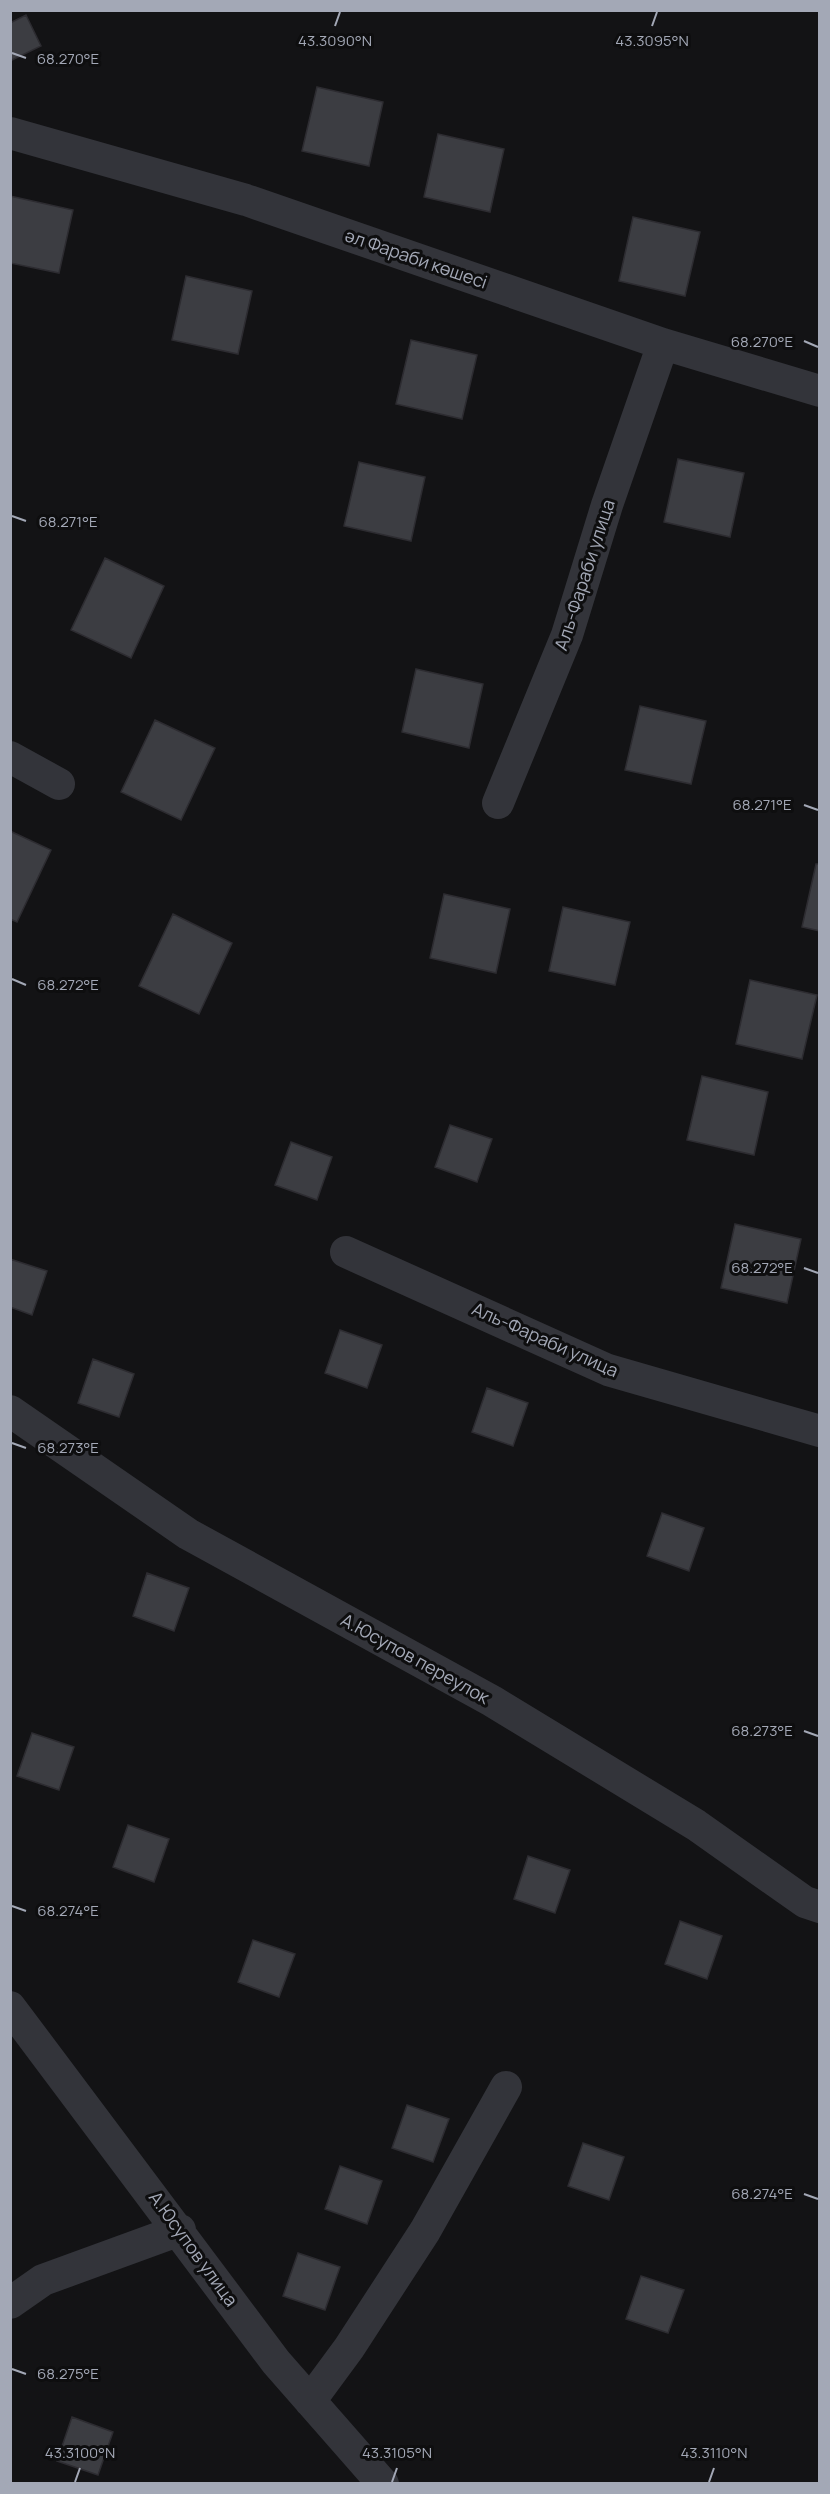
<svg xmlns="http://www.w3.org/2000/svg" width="830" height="2494" viewBox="0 0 830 2494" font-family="Manrope,sans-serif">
<rect width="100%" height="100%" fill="#131315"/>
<path fill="#3c3d42" stroke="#2d2c31" stroke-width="1.5" d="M26,15l15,31 -31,15v-38z
M317,87l66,15 -14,64 -67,-15z
M438,134l66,15 -14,63 -66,-15z
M10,196l63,14 -14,63 -49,-10z
M633,217l67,15 -15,64 -66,-15z
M186,276l66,15 -14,63 -66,-14z
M411,340l66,15 -15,64 -66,-15z
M678,459l66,14 -14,64 -66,-15z
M359,462l66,15 -14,64 -67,-15z
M105,558l59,28 -33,72 -60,-28z
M416,669l67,15 -14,64 -67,-16z
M640,706l66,15 -15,63 -66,-14z
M155,720l60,28 -34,72 -60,-28z
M10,831l41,19 -34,72 -7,-3z
M816,864h4v67l-18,-4z
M444,894l66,15 -14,64 -66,-15z
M563,907l67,15 -15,63 -66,-14z
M173,914l59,29 -33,71 -60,-28z
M750,980l67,15 -15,64 -66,-15z
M702,1076l66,16 -14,63 -67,-15z
M450,1125l42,14 -15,43 -42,-15z
M291,1142l41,15 -15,43 -42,-15z
M735,1224l66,15 -14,64 -66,-15z
M10,1259l37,12 -15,44 -22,-8z
M340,1330l42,15 -15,43 -42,-15z
M93,1359l41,15 -15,43 -41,-14z
M487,1388l41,15 -15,43 -41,-14z
M662,1513l42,15 -15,43 -42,-15z
M147,1573l42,15 -15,43 -41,-15z
M32,1733l42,14 -15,43 -42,-14z
M128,1825l41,14 -15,43 -41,-15z
M528,1856l42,14 -15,43 -41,-14z
M680,1921l42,15 -15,43 -42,-15z
M253,1940l42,14 -16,43 -41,-15z
M407,2105l42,14 -16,43 -41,-14z
M583,2143l41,14 -15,43 -41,-14z
M340,2166l42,15 -15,43 -42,-15z
M298,2253l42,14 -15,43 -42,-14z
M641,2276l43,14 -16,43 -42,-14z
M72,2417l41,15 -15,43 -41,-14z"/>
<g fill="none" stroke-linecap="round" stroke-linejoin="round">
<path stroke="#33343a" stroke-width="32" d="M10,133l236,67 417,144 157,47
M10,757l49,27
M498,803l69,-168 40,-130 56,-161
M346,1252l262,118 212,61
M10,1411l178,123 304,167 204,124 109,77 15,5
M10,2007l266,355 107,122
M10,2303l33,-23 137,-50
M310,2401l39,-53 76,-117 81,-144"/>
</g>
<path fill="none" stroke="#a3a8b6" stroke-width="2" d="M335,26l5,-14M652,26l5,-14M12,53l14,5M804,341l14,6M12,516l14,5M804,805l14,5M12,979l14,6M804,1268l14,5M12,1443l14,5M804,1731l14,5M12,1906l14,5M804,2194l14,5M12,2369l14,5M75,2482l5,-14M392,2482l5,-14M709,2482l5,-14"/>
<g text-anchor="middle" stroke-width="6" stroke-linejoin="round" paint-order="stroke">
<g font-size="18" fill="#a3a8b6" stroke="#0e0e0f">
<text transform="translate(416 259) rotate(19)" y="6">әл Фараби көшесі</text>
<text transform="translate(585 575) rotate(-72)" y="6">Аль-Фараби улица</text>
<text transform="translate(545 1340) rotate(24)" y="6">Аль-Фараби улица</text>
<text transform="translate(415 1659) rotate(29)" y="6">А.Юсупов переулок</text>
<text transform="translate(193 2249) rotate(54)" y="6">А.Юсупов улица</text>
</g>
</g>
<g font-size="15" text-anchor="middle" fill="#a3a8b6" stroke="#0e0e0f" stroke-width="6" stroke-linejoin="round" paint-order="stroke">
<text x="652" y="46">43.3095°N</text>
<text x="335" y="46">43.3090°N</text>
<text x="68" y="64">68.270°E</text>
<text x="762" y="347">68.270°E</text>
<text x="68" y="527">68.271°E</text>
<text x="762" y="810">68.271°E</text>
<text x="68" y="990">68.272°E</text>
<text x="762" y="1273">68.272°E</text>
<text x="68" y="1453">68.273°E</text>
<text x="762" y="1736">68.273°E</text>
<text x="68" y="1916">68.274°E</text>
<text x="762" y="2199">68.274°E</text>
<text x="68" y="2379">68.275°E</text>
<text x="80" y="2458">43.3100°N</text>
<text x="397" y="2458">43.3105°N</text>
<text x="714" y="2458">43.3110°N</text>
</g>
<rect width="830" height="2494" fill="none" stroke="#a3a8b6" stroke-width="24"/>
</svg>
